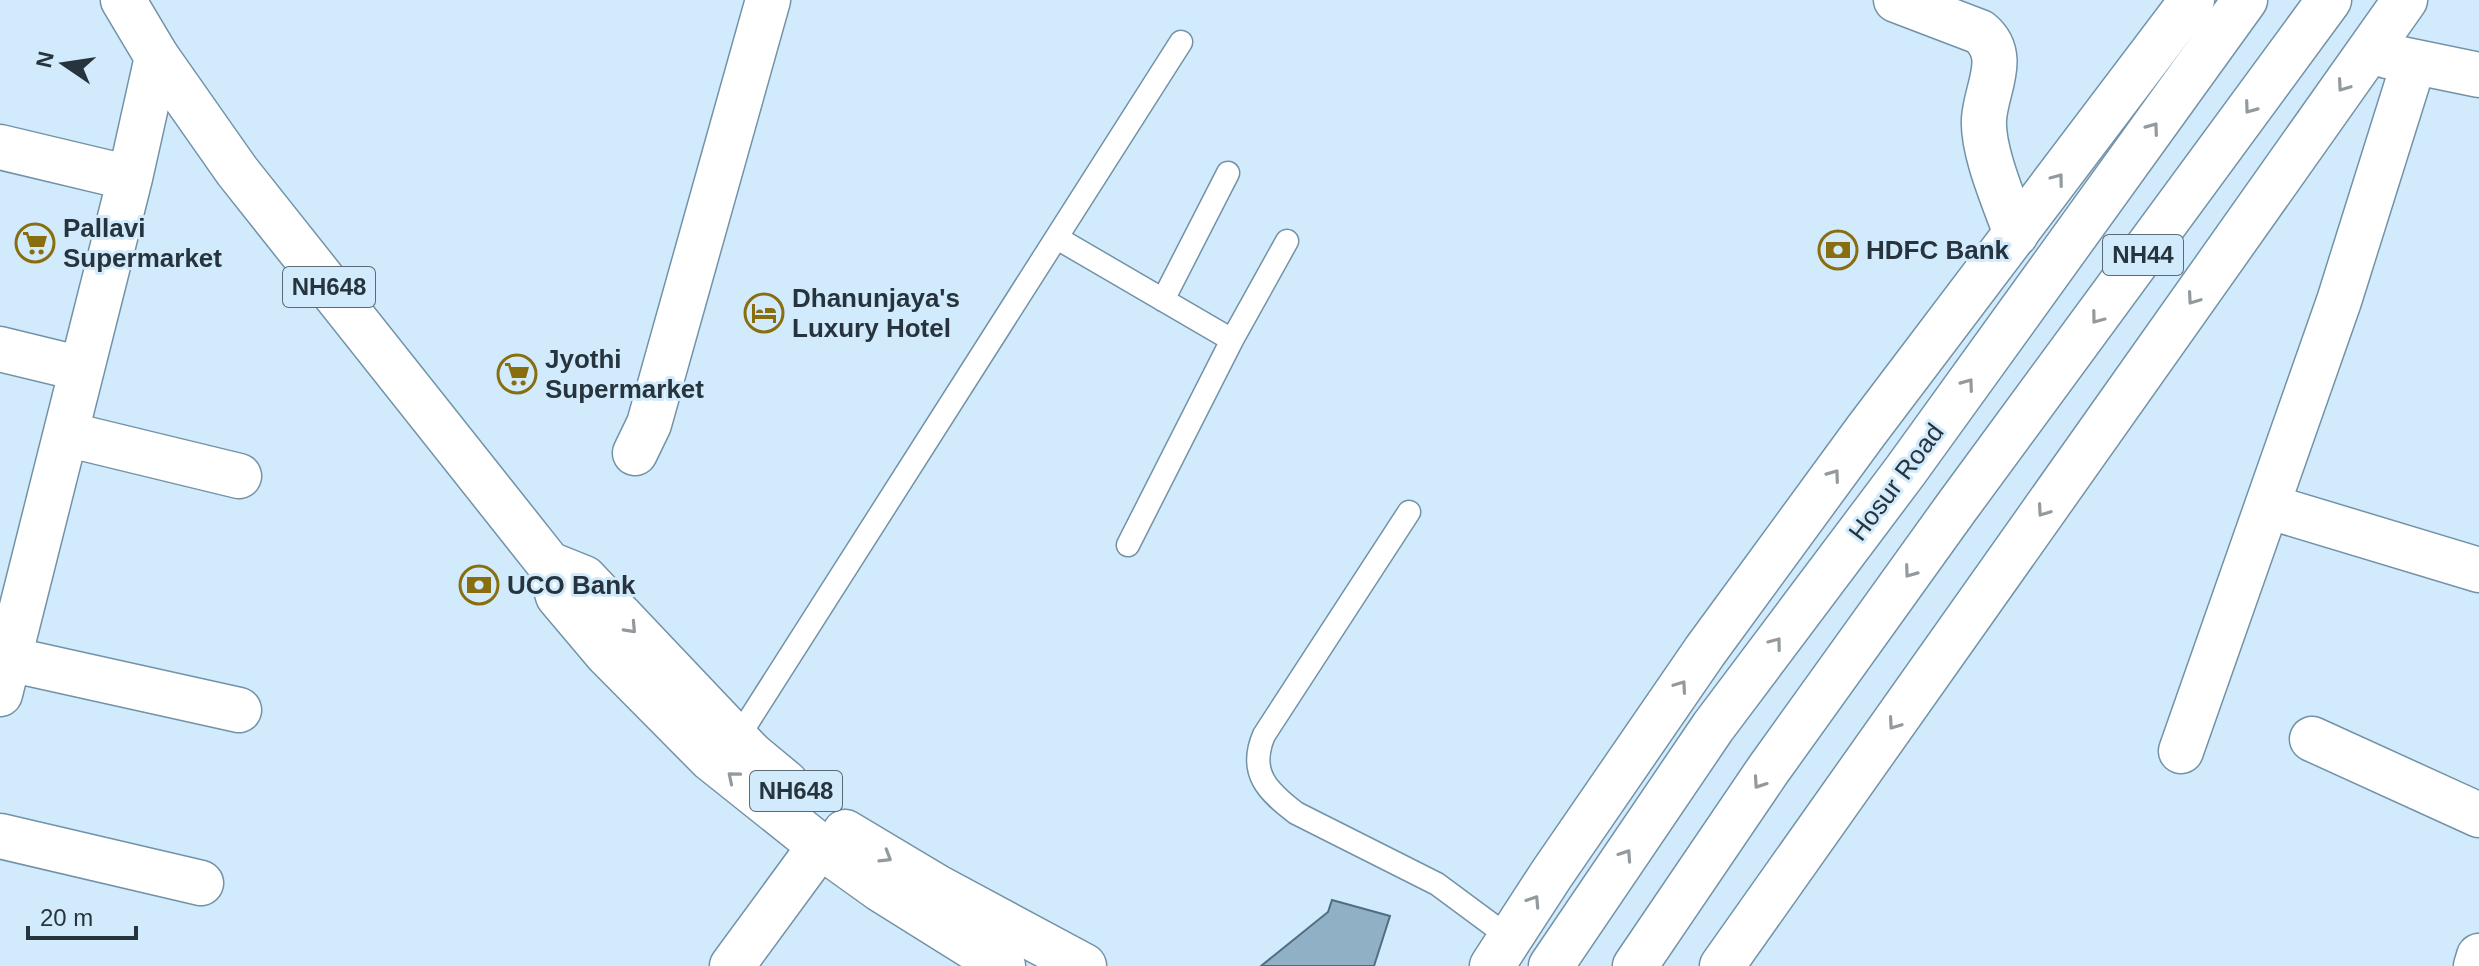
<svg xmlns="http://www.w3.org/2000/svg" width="2479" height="966" viewBox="0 0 2479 966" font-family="Helvetica,sans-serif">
<rect width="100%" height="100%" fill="#d1ebfd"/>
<path fill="#90b0c6" stroke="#506e82" stroke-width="2" d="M1332,900l58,16 -16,50h-113l67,-54z"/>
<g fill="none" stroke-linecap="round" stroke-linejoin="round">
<g stroke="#7392a7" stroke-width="25">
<path id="lane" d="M1057,238l175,102 -104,205
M1163,300l65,-127
M1232,340l55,-99
M1409,512l-145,223c-16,37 3,56 32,78l141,71 73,54
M737,739l444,-697"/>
</g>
<g stroke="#7392a7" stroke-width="47">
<path id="street" d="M1896,0l84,32c29,24 6,56 4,87 -2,32 21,84 32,115
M2387,56l92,19
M0,147l130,31
M0,349l82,20
M66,434l173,42
M635,453l14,-29 119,-424
M2267,506l212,64
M9,659l230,51
M0,694l130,-516 27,-121
M2312,739l167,76
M2181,751l158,-450 75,-239
M0,836l201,47
M732,966l88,-120
M2476,966l3,-10"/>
</g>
<g stroke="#7392a7" stroke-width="47">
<path id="secondary" d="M1492,966l59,-91 154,-224 161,-220 326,-431
M1722,966l683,-966"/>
</g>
<g stroke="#7392a7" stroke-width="47">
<path id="highway" d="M123,0l34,57 80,114 312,393 9,32 49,58 104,105 109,87 60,43 123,77
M549,564l35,14 167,176 35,29
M845,832l92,55 147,79
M1551,966l162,-239 193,-257 339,-470
M1635,966l133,-196 188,-262 373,-508"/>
</g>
<use href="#lane" stroke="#fff" stroke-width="22"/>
<use href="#street" stroke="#fff" stroke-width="44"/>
<use href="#secondary" stroke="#fff" stroke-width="44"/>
<use href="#highway" stroke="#fff" stroke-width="44"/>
</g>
<defs><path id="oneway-chevron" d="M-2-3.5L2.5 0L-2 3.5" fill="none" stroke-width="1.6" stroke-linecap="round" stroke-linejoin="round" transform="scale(2)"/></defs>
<g stroke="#939a9e">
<use href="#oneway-chevron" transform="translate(2343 86) rotate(125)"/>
<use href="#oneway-chevron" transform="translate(2250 108) rotate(126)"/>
<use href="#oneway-chevron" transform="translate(2153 128) rotate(-54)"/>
<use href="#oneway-chevron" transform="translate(2058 179) rotate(-53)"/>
<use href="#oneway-chevron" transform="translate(2193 299) rotate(125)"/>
<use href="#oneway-chevron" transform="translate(2097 318) rotate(127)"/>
<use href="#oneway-chevron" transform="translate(1968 384) rotate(-54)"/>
<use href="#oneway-chevron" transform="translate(1834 475) rotate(-54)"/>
<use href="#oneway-chevron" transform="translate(2043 511) rotate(125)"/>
<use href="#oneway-chevron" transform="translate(1910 572) rotate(126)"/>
<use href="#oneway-chevron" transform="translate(631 628) rotate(47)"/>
<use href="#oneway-chevron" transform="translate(1776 643) rotate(-53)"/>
<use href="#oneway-chevron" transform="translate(1681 686) rotate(-55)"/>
<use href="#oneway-chevron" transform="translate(1894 724) rotate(125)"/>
<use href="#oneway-chevron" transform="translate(733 777) rotate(-140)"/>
<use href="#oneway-chevron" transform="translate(1759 783) rotate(124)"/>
<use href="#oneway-chevron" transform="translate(1626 855) rotate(-56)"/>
<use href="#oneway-chevron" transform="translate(886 857) rotate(31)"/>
<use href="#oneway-chevron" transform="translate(1534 901) rotate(-57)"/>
</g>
<defs>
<g id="supermarket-ring" transform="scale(2)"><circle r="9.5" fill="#d1ebfd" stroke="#886e0e" stroke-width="1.5"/><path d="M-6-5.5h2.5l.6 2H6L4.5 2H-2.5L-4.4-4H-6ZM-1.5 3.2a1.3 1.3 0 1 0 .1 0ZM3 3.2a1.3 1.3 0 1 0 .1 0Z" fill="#886e0e"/></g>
<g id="bank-ring" transform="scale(2)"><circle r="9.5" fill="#d1ebfd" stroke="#886e0e" stroke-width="1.5"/><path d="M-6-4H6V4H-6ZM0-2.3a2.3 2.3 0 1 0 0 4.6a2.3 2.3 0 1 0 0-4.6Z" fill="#886e0e"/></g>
<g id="hotel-ring" transform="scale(2)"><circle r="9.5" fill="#d1ebfd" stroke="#886e0e" stroke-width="1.5"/><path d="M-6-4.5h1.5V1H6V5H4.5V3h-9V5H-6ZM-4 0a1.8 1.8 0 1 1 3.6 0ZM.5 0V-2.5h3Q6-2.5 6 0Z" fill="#886e0e"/></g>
</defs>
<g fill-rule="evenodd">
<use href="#supermarket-ring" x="35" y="243"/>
<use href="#bank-ring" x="1838" y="250"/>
<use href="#hotel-ring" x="764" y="313"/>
<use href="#supermarket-ring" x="517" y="374"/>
<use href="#bank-ring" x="479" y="585"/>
</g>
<g text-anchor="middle" stroke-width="6" stroke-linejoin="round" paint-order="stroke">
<g fill="#d1ebfd" stroke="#5a6b77" stroke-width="2">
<rect x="2103" y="235" width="80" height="40" rx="6"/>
<rect x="283" y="267" width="92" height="40" rx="6"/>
<rect x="750" y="771" width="92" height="40" rx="6"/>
</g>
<g font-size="24" font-weight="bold" fill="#27343d">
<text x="2143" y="263">NH44</text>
<text x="329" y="295">NH648</text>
<text x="796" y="799">NH648</text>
</g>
<g font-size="26" font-weight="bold" fill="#27343d" stroke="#d1ebfd" text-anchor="start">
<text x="63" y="237">Pallavi<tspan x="63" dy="30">Supermarket</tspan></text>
<text x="1866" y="259">HDFC Bank</text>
<text x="792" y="307">Dhanunjaya's<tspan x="792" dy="30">Luxury Hotel</tspan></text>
<text x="545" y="368">Jyothi<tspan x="545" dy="30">Supermarket</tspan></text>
<text x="507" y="594">UCO Bank</text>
</g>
<g font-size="26" fill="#27343d" stroke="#d1ebfd">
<text transform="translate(1896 482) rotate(-53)" y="9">Hosur Road</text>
</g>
</g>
<g transform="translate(64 64) rotate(283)" stroke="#d1ebfd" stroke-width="6" paint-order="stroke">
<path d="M0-6L14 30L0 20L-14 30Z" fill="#27343d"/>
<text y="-12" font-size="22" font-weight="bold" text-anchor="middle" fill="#27343d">N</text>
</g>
<path d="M28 926v12h108v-12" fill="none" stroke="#27343d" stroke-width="4"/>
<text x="40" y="926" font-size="24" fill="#27343d" stroke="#d1ebfd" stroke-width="6" paint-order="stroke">20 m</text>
</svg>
